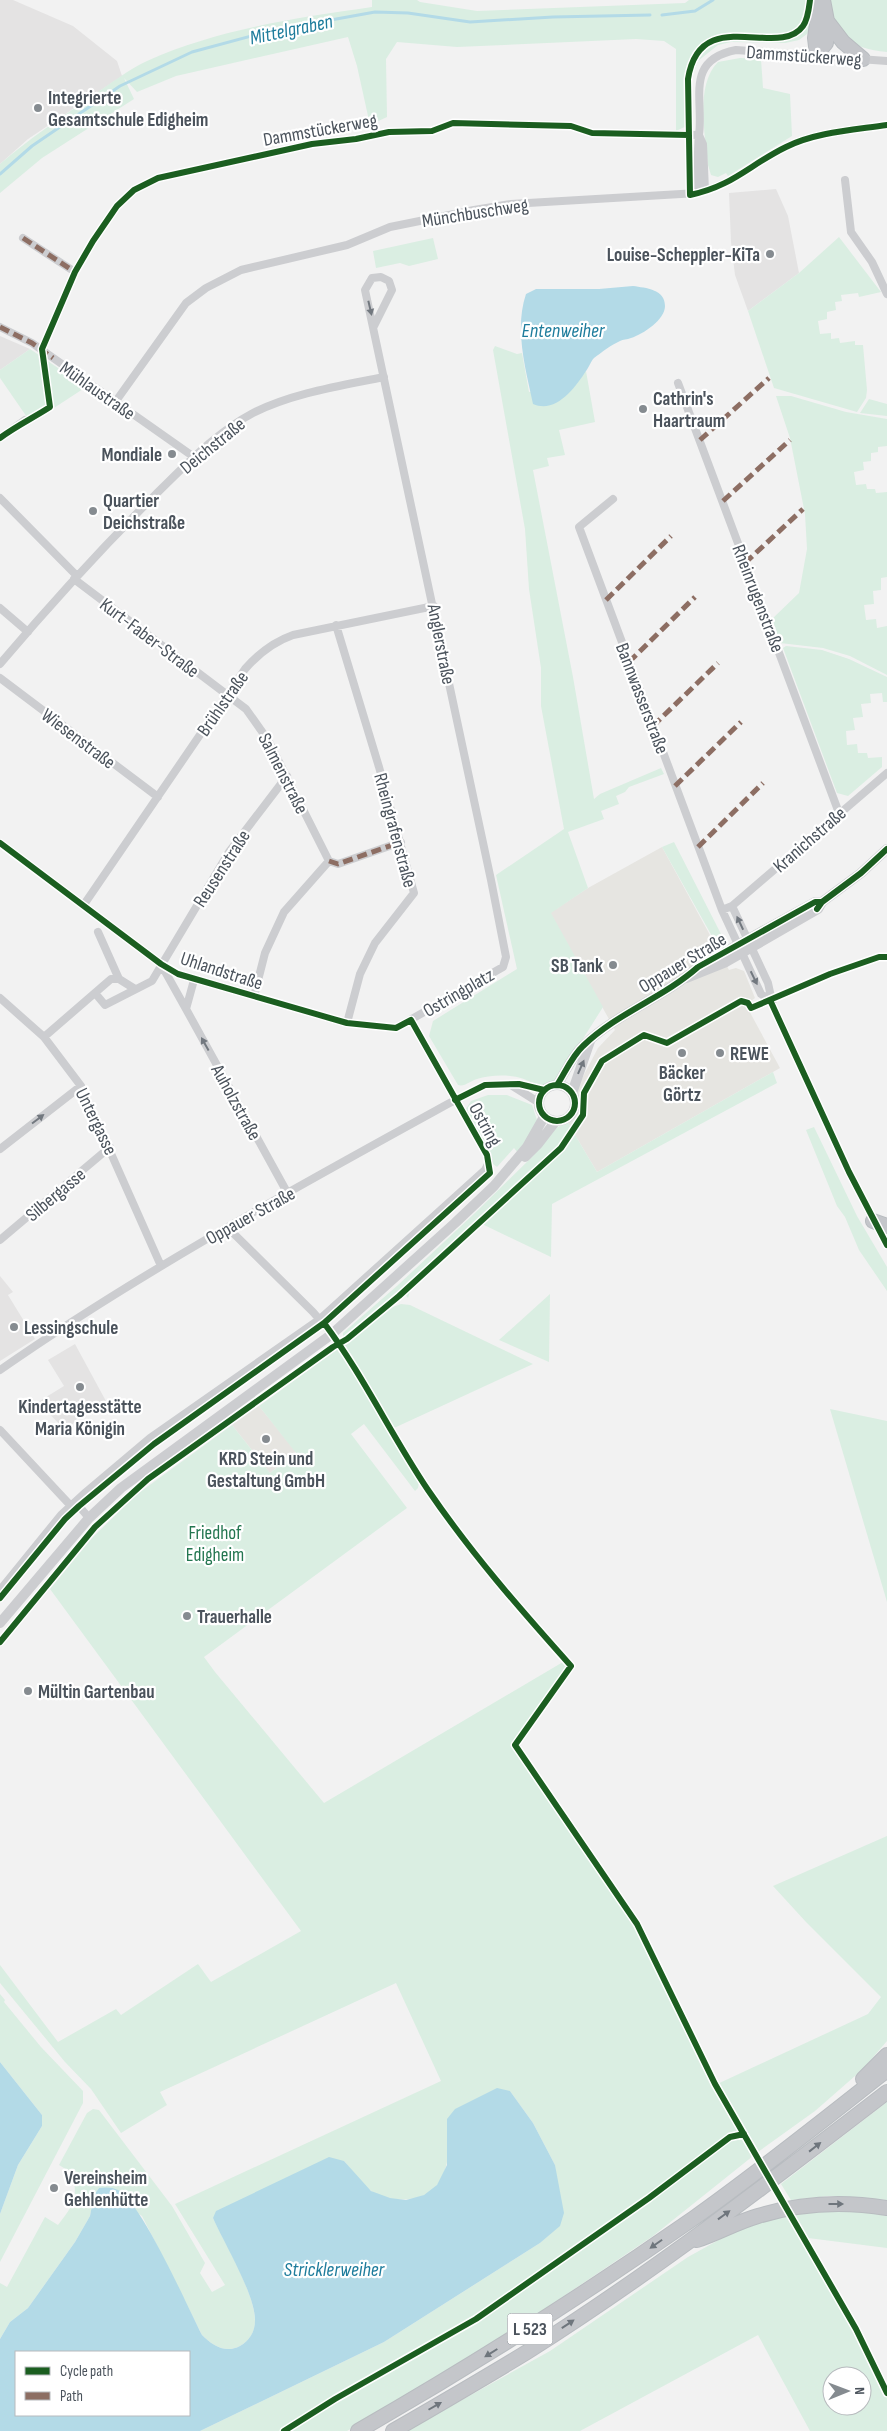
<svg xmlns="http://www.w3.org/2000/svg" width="887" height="2431" viewBox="0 0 887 2431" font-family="'Sofia Sans Condensed',sans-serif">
<rect width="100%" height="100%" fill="#f2f2f2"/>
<path fill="#e6e5e1" d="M662,847l67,123 7,-2 8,3 11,27 -9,7 34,63 -183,104 -29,-49 9,-11 1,-10 -2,-12 22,-42 17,-18 -65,-117 38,-25z
M259,1406l37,46 -26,21 -38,-48z"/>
<path fill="#e4e3e3" d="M0,0h13l60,26 44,35 5,15 -94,63 -28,25z
M776,189l12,27 11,57 -51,38 -13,-36 -4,-33 -2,-49z
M0,336l30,13 -30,21z
M0,1276l13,16 -5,3 27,44 -35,22z
M75,1344l32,59 -30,16 -11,12 -28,-29 26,-16 -16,-26z"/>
<path fill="#daeee2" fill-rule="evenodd" d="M372,0h45l3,2 57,9 208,-8 4,-3h127l-3,23 -6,11 -8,6 -14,3 -54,-1 -13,3 -20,16 -7,19 2,43 -17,8v-82l-12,-8 -28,-2 -179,8 -60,-5 -11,17 1,58 -17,8 -13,-59 -9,-29 -172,39 -39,16 -13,-14 10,21 -92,59 -42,35v-29c29,-25 60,-46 92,-68 18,-12 36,-26 55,-35 71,-32 149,-43 225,-54z
M828,0h59v52c-37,-3 -51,-17 -59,-52z
M740,58l21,1 2,29 27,6 2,42 -64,40 -2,-3 -8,4 -7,-2 -3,-10c-3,-31 -13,-80 10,-103z
M839,237l42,55 -22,5 -1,-4 -17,2 1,6 -7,1 1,8 -9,2v7l-9,2 2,13 11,-1v6l8,-1 1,5 15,-2v4h8l4,45 -1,8 -9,14 -83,-24 -26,-77 51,-38z
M433,238l5,21 -29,7 -9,-3 -24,5 -3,-17z
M495,346l22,8 5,-1 7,39 43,-3 14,-18 9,51 -36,8 6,25 -18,3 2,8 -16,4 40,207 21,122 6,-5 61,-26 3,6 -35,13 -4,5 -9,4 3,8 -18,7 3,8 -36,13 20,56 -37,25 52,94 -46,73 -15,6h-7c-12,-13 -42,-12 -58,-7 -7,2 -12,8 -19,6l-29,-49 4,-15 84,-52 -21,-94 68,-46 -23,-123v-38l-12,-79 -4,-60 -32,-179z
M30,349l56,38 -55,36 -31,-45v-8z
M776,396h15l55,16 41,7v27l-9,1v5l-7,1v8l-8,1 1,8 -10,2 2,13 10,-1 1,5h8l1,4 11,-1v85l-6,1v12l-8,1 1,13 -10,1 2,15 10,-1 1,9 10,-2v49l-37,-19 -27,-8 -43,-5 -8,-24 27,-26 8,-44 -2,-35 -15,-76z
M869,399l18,5v12l-27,-3z
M786,646l36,4 27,9 38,18v28v-3h-4l-1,-9 -12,1 1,9 -10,1 2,13 -10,1 2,12 -9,1 1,14 10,-1 1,9h9l1,5 14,-1v10l-34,29 -11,-3 -54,-145z
M674,842l47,92 -8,4 -51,-91z
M773,1072l4,11 -225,121 -1,53 -69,-33 -72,67 -2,7 -3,-4h-6l-53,44h-3v-5l55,-48 77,-72 58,-57 22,-28 13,-5 29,49z
M488,1095h19l25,10 6,18 -20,30 -4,-5 -17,19 -4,-3 -1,-7 -26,-48 5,-8z
M814,1127l43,89 30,51v24l-28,-41 -14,-33 -8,-11 -31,-76z
M550,1294l-1,68 -50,-22z
M401,1304l9,1 123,59 -139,64 -50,-82 46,-38z
M339,1348l80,134 -1,6 -3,3 -51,-67 -13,10 56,74 -203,149 11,15 109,131 239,-141 4,4 -56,79 123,181 79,160 155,-72 13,-17 -75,-75 -33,-36 114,-50v205l-24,28 -48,42 -57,41 -105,84 -190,128 -116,67h-147l184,-89 156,-99 19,-17 -4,-61 -22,-42 -23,-32 -61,52c-1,15 -2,28 -11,41 -13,19 -50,20 -68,6 -10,-7 -18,-20 -26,-29l-131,57c12,25 43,78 42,104 0,10 -6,19 -15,24 -15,8 -28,-1 -38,-11l-60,-119 -43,-28 -5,7 -4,21 -15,26 -47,66 -18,14 -10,17v-56l7,4 38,-70 13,8c15,-20 21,-26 14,-52l-13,-8 28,-52 6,-4 6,1 73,96 33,57 -5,10 12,19 13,-7 -50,-81 266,-123 -45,-98 -236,109 7,13 -46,28 -30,-44 -26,-27 -65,-79v-18l58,77 58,-33 5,6 77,-51 13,18 90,-51 -251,-342 42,-51 44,-43 96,-70 38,48 26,-20 -37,-47z
M830,1409l57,12v181l-2,-7z
M0,1994l5,6 -1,2 37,45 42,44v12l-83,159v-48l18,-49 24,-39v-11l-42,-53z
M887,2102v98l-58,-4 -38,4 -10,-16z
M822,2209l34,1 31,6v32l-79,-10 79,149v44h-77l-52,-96 -178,96h-174l144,-80 138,-94 36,-20 28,-13zM832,2376h30v30h-30z"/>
<path fill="#b3dae7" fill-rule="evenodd" d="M633,286c13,2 32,3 32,20 0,14 -22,28 -34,32 -4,2 -8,1 -11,3 -9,4 -18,11 -26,17 -3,3 -5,9 -8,13 -11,17 -30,43 -53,33 -7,-34 -19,-74 -7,-110l10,-5h63z
M0,2062l42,53v11l-24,39 -18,49z
M497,2088l13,3 23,32 22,42 9,48 -4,13 -20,17 -156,99 -184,89h-200v-92l10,-17 18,-14 47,-66 15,-26 4,-21 5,-7c7,-1 13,-1 19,2 24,13 69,116 84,145 10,10 23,19 38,11 9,-5 15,-14 15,-25 1,-25 -31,-78 -42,-103l3,-7 113,-54 15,4 27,30 19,7 16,2 18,-5 13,-10 10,-20v-46l8,-10zM189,2352v63h-173v-63z"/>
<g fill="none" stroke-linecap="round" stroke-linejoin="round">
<path stroke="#b3dae7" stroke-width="3" d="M662,15l33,-4 18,-11
M0,174l32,-28 88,-60 72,-34 78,-21 105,-19 33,1 62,9 83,-5 97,-2"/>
<g stroke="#b8bcc0" stroke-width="16">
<path id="trunk" d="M823,0l4,21 16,21 20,17
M817,54l-2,-16 5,-35
M817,54l9,-11 1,-22
M873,1221l14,5
M863,2079l24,-24
M697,2240c21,-7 40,-18 61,-24 42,-13 86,-15 129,-8
M358,2431c115,-66 227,-137 336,-213 66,-47 130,-98 193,-148
M393,2431c45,-26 90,-52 134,-79 125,-79 243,-170 360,-260"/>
</g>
<path stroke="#cccdd0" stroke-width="8" d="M699,135l4,9 2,47
M845,180l6,52 21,30 15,32
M698,193c0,-20 -1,-39 1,-58 5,-35 -15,-75 37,-85l151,11
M23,238l52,34
M0,327l32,16 162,114
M42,349l33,-77 18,-31 24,-35 17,-16 24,-12 154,-34 44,-5 33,-7 43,-1 21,-8 118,3 21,7 107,2
M678,383l161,430
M116,401l70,-98 20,-15 35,-18 106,-25 43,-18 84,-17 37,-6 187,-11c37,-10 55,-30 88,-46 31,-15 68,-17 101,-22
M0,438l25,-18
M0,498l77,78
M613,499l-34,28 143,383 10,-4 155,-133
M74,579l172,130 22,31 61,121 -45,51 -19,41 -11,43
M0,608l28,24
M336,625l43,142 35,126 -39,50 -15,31 -13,49
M0,664c49,-58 100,-114 154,-168 31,-30 61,-63 99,-83 40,-20 87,-27 131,-36
M0,678l158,119
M0,843l161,121 17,10 169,49 49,5 107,-61 3,-10 -15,-77 -126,-590 7,-12 9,-1 8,4 3,9 -18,36
M329,861l9,3 63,-22
M83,906l162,-237c14,-16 28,-27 48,-34l141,-29
M732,906l36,77 5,23 76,166 38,73
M722,910l39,84 9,6
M98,932l21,47
M162,966l24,43
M194,980l-8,29 102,185
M95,993l10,12 47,-24 77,-129 58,-76
M0,998l44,39 37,49 80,180
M44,1037l67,-58h8l16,10
M511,1085l27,17
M0,1149l81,-63
M228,1228l85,84 19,22
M0,1240l110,-93
M0,1370c145,-101 301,-185 455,-270l30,-15 34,-1 25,6
M0,1430l71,76h8l10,12
M0,1590l61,-75 25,-23 64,-54 170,-119 165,-149 4,-8 -2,-7 -76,-135"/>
<path stroke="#cccdd0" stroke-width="10" d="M686,978l40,-16 92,-53 4,-7 39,-29 26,-24
M539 1103a18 18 0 1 1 36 0a18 18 0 1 1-36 0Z
M557,1085c8,-12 15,-29 26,-39 34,-33 80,-48 115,-79l117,-65h7
M572,1093l18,-52
M525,1157l13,-13 17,-22
M0,1623l89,-105 32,-30 211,-154 123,-111 39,-37 33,-39 17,-30"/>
<use href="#trunk" stroke="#c4c6ca" stroke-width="14"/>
<path stroke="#8d6e63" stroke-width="5" stroke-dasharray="10 5" stroke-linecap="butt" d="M23,238l52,34
M0,327l32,16 21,15
M700,440l69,-62
M723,501l67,-61
M745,563l58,-54
M606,600l65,-64
M629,662l66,-65
M653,726l65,-63
M675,786l66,-64
M698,847l65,-64
M329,861l9,3 63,-22"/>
<g stroke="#fff" stroke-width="9">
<path id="cycleway" d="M810,0c-1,8 -2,19 -7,26 -24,34 -103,-23 -115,53l2,116c43,-9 59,-30 96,-48 30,-15 68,-17 101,-22
M0,438c16,-12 33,-20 50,-31l-8,-58 33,-77 18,-31 24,-35 17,-16 24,-12 154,-34 44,-5 33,-7 43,-1 21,-8 118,3 21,7 97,2
M0,843l161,121 17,10 169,49 49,5 15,-8 76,135 3,18 -166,150 -170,121 -75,62 -14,13 -65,79
M817,909l5,-7 39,-29 26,-24
M770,1000l79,172 38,73
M539 1103a18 18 0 1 1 36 0a18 18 0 1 1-36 0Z
M557,1085c8,-12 15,-29 26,-39 34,-33 80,-48 115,-79l117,-65h7
M455,1100l30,-15 34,-1 25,6
M324,1323c39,52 67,112 104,167 43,63 92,119 143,176l-56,79 122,179 78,160 141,245 31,64
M0,1642l95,-115 53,-48 185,-132 14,-8 52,-43 162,-148 22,-33 1,-22 18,-32 42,-26 23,8 74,-42 7,2 3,5 79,-34 49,-17h8
M284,2431l51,-32 141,-80 173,-121 81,-61 14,-3"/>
</g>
<use href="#cycleway" stroke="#1b5e20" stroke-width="6"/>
</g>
<defs><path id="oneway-solid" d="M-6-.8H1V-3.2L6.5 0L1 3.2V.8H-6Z" transform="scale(1.25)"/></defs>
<g fill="#72787f">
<use href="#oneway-solid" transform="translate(370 308) rotate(77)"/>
<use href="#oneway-solid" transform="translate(740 923) rotate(-115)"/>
<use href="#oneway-solid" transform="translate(754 978) rotate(64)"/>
<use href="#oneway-solid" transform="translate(205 1044) rotate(-119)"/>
<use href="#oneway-solid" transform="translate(581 1067) rotate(-66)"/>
<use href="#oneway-solid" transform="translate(38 1119) rotate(-37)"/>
</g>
<g fill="#6f767d">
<use href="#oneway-solid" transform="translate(815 2147) rotate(-38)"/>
<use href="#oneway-solid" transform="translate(836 2204)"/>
<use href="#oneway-solid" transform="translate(724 2215) rotate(-36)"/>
<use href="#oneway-solid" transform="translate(656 2244) rotate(145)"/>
<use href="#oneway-solid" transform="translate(568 2324) rotate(-34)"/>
<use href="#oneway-solid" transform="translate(491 2353) rotate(148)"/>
<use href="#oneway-solid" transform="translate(435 2406) rotate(-30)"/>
</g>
<g fill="#858b90" stroke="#fff" stroke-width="2">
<circle cx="38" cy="108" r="5"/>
<circle cx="770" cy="254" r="5"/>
<circle cx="643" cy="409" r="5"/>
<circle cx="172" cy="454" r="5"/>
<circle cx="93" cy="511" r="5"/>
<circle cx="613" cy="965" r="5"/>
<circle cx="682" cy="1053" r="5"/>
<circle cx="720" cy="1053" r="5"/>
<circle cx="14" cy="1327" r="5"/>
<circle cx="80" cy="1387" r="5"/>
<circle cx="266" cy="1439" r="5"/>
<circle cx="187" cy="1616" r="5"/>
<circle cx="28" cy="1691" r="5"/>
<circle cx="54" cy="2188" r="5"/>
</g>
<g text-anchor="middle" stroke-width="4.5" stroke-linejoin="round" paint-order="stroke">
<rect fill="#fff" stroke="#81878d" stroke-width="1" x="507.5" y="2313.5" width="45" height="31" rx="4"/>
<g font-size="18" font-weight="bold" fill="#4b535c">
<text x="530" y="2335">L 523</text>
</g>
<g font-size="19" fill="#4b535c" stroke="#fff">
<text transform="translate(804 55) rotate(4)" y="7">Dammstückerweg</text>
<text transform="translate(320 129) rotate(-10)" y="7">Dammstückerweg</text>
<text transform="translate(475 212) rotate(-9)" y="7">Münchbuschweg</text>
<text transform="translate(98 390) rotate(35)" y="7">Mühlaustraße</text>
<text transform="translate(212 445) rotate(-39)" y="7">Deichstraße</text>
<text transform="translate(759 598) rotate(69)" y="7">Rheinrugenstraße</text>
<text transform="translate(150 637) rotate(37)" y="7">Kurt-Faber-Straße</text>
<text transform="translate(442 644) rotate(79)" y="7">Anglerstraße</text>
<text transform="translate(643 698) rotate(69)" y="7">Bannwasserstraße</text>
<text transform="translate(222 703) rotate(-55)" y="7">Brühlstraße</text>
<text transform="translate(79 738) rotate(37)" y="7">Wiesenstraße</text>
<text transform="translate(284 773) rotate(63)" y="7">Salmenstraße</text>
<text transform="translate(396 830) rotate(75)" y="7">Rheingrafenstraße</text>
<text transform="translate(809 839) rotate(-41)" y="7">Kranichstraße</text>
<text transform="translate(221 868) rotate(-57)" y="7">Reusenstraße</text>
<text transform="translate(682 962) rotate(-31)" y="7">Oppauer Straße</text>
<text transform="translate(222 970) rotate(18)" y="7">Uhlandstraße</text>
<text transform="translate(458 992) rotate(-30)" y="7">Ostringplatz</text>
<text transform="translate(237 1102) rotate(61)" y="7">Auholzstraße</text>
<text transform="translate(97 1121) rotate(64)" y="7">Untergasse</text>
<text transform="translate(486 1124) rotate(61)" y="7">Ostring</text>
<text transform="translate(55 1194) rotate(-40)" y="7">Silbergasse</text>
<text transform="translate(250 1215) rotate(-29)" y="7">Oppauer Straße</text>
</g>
<g font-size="19" font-weight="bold" fill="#4b535c" stroke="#fff" text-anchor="start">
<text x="48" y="104">Integrierte<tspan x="48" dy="22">Gesamtschule Edigheim</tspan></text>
<text x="760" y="261" text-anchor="end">Louise-Scheppler-KiTa</text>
<text x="653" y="405">Cathrin's<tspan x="653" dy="22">Haartraum</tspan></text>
<text x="162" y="461" text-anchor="end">Mondiale</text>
<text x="103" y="507">Quartier<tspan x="103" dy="22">Deichstraße</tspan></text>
<text x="603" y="972" text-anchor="end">SB Tank</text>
<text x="730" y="1060">REWE</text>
<text x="682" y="1079" text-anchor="middle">Bäcker<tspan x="682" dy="22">Görtz</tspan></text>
<text x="24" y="1334">Lessingschule</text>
<text x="80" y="1413" text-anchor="middle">Kindertagesstätte<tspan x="80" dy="22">Maria Königin</tspan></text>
<text x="266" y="1465" text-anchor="middle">KRD Stein und<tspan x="266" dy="22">Gestaltung GmbH</tspan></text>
<text x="197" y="1623">Trauerhalle</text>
<text x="38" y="1698">Mültin Gartenbau</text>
<text x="64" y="2184">Vereinsheim<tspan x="64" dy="22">Gehlenhütte</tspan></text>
</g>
<g font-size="19" fill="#237650" stroke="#fff">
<text x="215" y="1539">Friedhof<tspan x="215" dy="22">Edigheim</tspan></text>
</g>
<g font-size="20" font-style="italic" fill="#1e7c9c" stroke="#fff">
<text transform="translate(291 29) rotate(-12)" y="7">Mittelgraben</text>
<text x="563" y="337">Entenweiher</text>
<text x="334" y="2276">Stricklerweiher</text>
</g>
</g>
<rect x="15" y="2351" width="175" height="65" fill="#ffffff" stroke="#b7babe"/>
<rect x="25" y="2367" width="25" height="8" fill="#1b5e20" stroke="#b7babe"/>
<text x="60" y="2376" font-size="15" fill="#4b535c">Cycle path</text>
<rect x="25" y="2392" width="25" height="8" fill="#8d6e63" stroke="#b7babe"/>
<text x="60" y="2401" font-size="15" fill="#4b535c">Path</text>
<g transform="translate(847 2391) rotate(89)"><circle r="24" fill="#ffffff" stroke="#b7babe"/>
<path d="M0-4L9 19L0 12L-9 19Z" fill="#858b90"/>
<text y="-8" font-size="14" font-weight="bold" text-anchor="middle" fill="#4b535c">N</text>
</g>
</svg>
